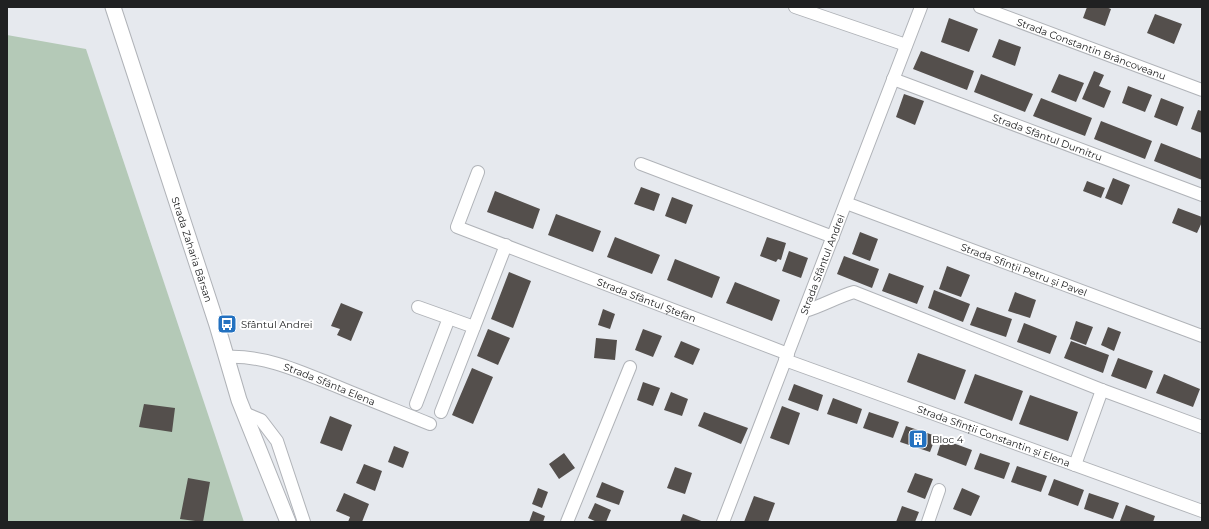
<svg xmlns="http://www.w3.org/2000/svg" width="1209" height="529" viewBox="0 0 1209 529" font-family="Montserrat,sans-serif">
<rect width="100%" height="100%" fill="#e6e9ee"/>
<path fill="#b4c9b7" d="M7,35l79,14 158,473h-237z"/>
<path fill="#544f4c" d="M1087,7h19l5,2 -6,17 -22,-8z
M1155,14l27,10 -8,20 -27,-11z
M949,18l29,11 -9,23 -28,-10z
M999,39l22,8 -6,19 -23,-9z
M921,51l53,20 -7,19 -54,-21z
M1094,71l10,4 -5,11 12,5 -7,17 -22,-9z
M981,74l52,20 -8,18 -51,-20z
M1059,74l25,9 -8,19 -25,-10z
M1128,86l24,9 -7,17 -23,-9z
M904,94l20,7 -9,24 -19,-8z
M1041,98l51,20 -7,18 -52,-20z
M1161,98l23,9 -7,19 -23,-9z
M1198,110l4,1v22l-11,-4z
M1101,121l51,20 -7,18 -51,-20z
M1161,143l41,16v21l-48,-19z
M1113,178l17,7 -8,20 -17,-7z
M1087,181l18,7 -4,10 -18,-7z
M641,187l19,7 -6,17 -20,-7z
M495,191l45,18 -7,20 -46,-17z
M672,197l21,8 -7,19 -21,-8z
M1178,208l24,9v5l-5,11 -25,-10z
M556,214l45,17 -8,21 -45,-17z
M860,232l18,7 -8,22 -18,-7z
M615,237l45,18 -8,19 -45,-17z
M767,237l19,6 -5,17 -3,-1 -2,3 -16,-6z
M789,251l19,7 -7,20 -19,-7z
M844,256l35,13 -7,19 -35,-14z
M675,259l45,18 -8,21 -45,-18z
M947,266l23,9 -9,22 -22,-8z
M509,272l22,9 -18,47 -22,-9z
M889,273l35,13 -7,18 -35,-13z
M735,282l45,18 -8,21 -46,-18z
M934,290l36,14 -7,18 -35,-14z
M1015,292l21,8 -6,18 -22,-7z
M341,303l22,9 -12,29 -14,-6 3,-6 -9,-3z
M977,307l35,12 -6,18 -36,-12z
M603,309l12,5 -5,15 -12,-4z
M1076,321l17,6 -7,18 -16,-6z
M1024,323l33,13 -7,18 -33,-12z
M1108,327l13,5 -7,19 -13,-6z
M488,329l22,9 -12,27 -21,-9z
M643,329l19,7 -9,21 -18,-7z
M596,338l21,2 -2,20 -21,-2z
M681,341l19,8 -7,16 -19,-8z
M1071,341l38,14 -6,18 -39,-15z
M918,353l48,17 -11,30 -48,-18z
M1118,358l35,13 -7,18 -35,-13z
M472,368l21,9 -20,47 -21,-9z
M975,374l48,17 -11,30 -48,-18z
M1164,374l36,15 -7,18 -37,-14z
M643,382l17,6 -7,18 -16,-6z
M794,384l29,11 -5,16 -30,-11z
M671,392l17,7 -6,17 -18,-6z
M1030,395l48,17 -10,29 -49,-17z
M833,398l29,11 -5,15 -30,-10z
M144,404l31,4 -3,24 -33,-5z
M782,406l18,7 -11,32 -19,-7z
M704,412l44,16 -7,16 -43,-18z
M869,412l30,10 -6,16 -30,-10z
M330,416l22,9 -10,26 -22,-8z
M906,426l30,10 -6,16 -30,-10z
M942,439l30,11 -6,16 -29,-11z
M394,446l15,6 -6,16 -15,-6z
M564,453l11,15 -16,11 -10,-15z
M980,453l30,10 -6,16 -30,-10z
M364,464l18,7 -7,20 -19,-8z
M1017,466l30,10 -6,16 -30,-10z
M675,467l17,6 -7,21 -18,-6z
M915,473l18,6 -8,20 -18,-7z
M188,478l22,4 -7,40 -23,-3z
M1054,479l30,11 -6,16 -30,-11z
M602,482l22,9 -5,14 -23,-8z
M538,488l10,4 -6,16 -10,-4z
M962,488l18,8 -9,20 -18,-7z
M344,493l25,11 -7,18h-14l2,-5 -14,-6z
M1089,493l30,10 -6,16 -29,-10z
M754,496l21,7 -7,19h-24z
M595,503l16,7 -5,12h-9l-9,-4z
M1126,505l29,11 -2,6 -33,-1z
M902,506l17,6 -4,10h-19z
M533,511l12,5 -2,6h-14z
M683,514l21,8h-24z"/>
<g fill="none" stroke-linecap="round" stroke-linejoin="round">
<g stroke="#b0b3b8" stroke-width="14">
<g id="minor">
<path d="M795,7l111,38"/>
<path id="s1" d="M980,7l222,83"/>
<path id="s2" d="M893,79l309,116"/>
<path d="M641,164l192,73"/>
<path id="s3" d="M478,172l-21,55 331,127"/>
<path id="s4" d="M846,203l356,133"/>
<path d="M418,307l56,20"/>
<path d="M805,311c17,-5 32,-14 49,-19l248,98 100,37"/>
<path id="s5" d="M227,357c39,-2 74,15 109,29 31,13 62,25 94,38"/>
<path id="s6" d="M785,360l417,151"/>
<path d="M416,404l33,-86"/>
<path d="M441,412l65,-167"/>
<path d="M244,413l17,7 16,21 27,81"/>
<path d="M1075,465l27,-75"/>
<path d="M567,522l63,-155"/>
<path id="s7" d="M723,522l198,-515"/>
<path d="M928,522l11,-32"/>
</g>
</g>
<g stroke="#b0b3b8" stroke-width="17">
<g id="major">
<path id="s8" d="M113,7l104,318 22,75 49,122"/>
</g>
</g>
<use href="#minor" stroke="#fff" stroke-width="12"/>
<use href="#major" stroke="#fff" stroke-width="15"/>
</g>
<defs>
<g id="bus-square" transform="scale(1)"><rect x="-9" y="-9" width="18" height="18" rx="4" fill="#2371c0" stroke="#fff"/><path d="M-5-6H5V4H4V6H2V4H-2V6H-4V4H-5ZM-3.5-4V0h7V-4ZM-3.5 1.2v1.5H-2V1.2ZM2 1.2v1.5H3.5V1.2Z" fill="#fff"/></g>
<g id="building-square" transform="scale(1)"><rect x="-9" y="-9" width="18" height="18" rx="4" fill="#2371c0" stroke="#fff"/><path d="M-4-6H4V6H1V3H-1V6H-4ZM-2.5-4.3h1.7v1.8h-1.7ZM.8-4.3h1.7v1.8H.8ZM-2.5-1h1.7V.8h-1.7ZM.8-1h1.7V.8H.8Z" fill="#fff"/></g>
</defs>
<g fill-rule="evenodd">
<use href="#bus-square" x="227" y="324"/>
<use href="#building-square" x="918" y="439"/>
</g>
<g text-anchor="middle" stroke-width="4" stroke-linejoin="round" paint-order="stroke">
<g font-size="10" fill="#202122" stroke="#fff">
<text dy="4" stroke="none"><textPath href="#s1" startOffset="119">Strada Constantin Brâncoveanu</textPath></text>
<text dy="4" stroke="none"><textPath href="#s2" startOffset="165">Strada Sfântul Dumitru</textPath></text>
<text dy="4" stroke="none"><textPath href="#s8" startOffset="255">Strada Zaharia Bârsan</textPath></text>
<text dy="4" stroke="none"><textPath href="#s7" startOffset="276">Strada Sfântul Andrei</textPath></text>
<text dy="4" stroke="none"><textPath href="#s4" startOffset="190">Strada Sfinții Petru și Pavel</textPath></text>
<text dy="4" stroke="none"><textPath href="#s3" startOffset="262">Strada Sfântul Ștefan</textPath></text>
<text dy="4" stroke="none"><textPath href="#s5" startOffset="107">Strada Sfânta Elena</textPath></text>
<text dy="4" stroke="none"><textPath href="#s6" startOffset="222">Strada Sfinții Constantin și Elena</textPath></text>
</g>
<g font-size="10" fill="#202122" stroke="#fff" text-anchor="start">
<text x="241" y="328">Sfântul Andrei</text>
<text x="932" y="443">Bloc 4</text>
</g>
</g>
<rect width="1209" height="529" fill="none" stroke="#202122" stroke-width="16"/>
</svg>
